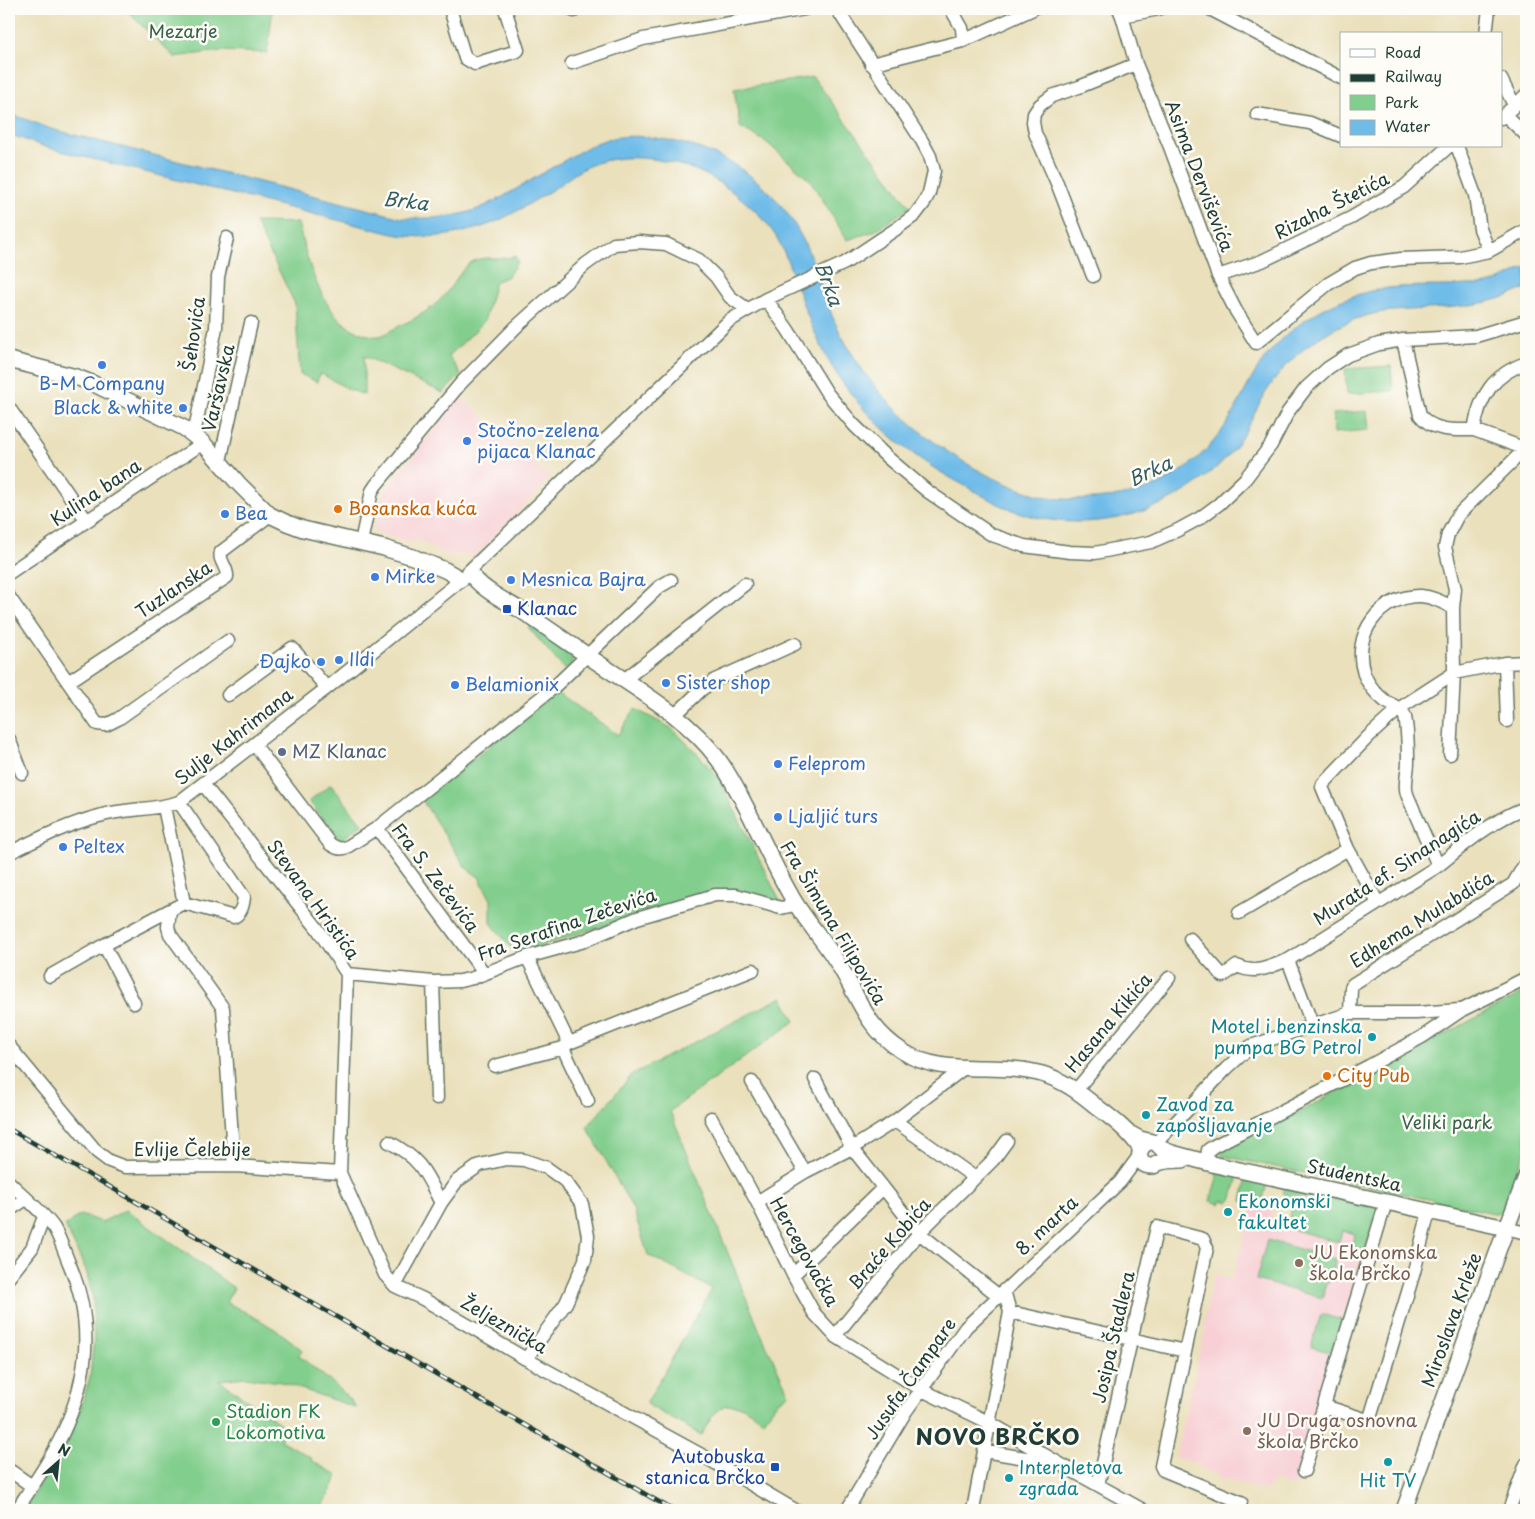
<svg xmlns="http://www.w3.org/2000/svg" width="1535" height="1519" viewBox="0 0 1535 1519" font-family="'Playpen Sans',sans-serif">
<rect width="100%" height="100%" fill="#fdfcf7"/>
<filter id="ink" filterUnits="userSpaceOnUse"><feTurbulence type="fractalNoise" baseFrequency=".02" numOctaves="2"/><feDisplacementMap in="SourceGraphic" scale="10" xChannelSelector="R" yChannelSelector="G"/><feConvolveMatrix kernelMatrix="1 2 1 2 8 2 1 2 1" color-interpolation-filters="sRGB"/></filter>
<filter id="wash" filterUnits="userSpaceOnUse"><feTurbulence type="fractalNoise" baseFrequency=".0096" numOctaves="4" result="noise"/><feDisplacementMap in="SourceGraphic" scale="20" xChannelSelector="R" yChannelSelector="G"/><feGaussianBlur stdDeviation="1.12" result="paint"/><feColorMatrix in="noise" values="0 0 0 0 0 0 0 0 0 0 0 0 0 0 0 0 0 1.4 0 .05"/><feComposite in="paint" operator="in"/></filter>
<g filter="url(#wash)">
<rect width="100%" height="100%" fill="#eae0bc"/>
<path fill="#f7cfd4" d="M460,396l90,82 -73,77 -31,-1 -26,-14h-17l-30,-9 9,-35z
M1253,1205l20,5 -3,13 69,19 3,-12 13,4 -4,12 14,4 -70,237 -21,-7 -8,10 -49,-12v-5l-18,-4 1,-5 -25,-6 31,-132 -3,-1 11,-50 18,5z"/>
<path fill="#82ce8d" stroke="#508660" d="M125,9h148l-6,44 -46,-2 -47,6z
M813,77l97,130 -35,24 -28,9 -37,-60 -44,-38 -26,-15 -6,-38z
M255,222l43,1c9,36 24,98 64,110 5,2 13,4 18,3 6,-2 12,-6 17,-9 15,-7 29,-14 42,-26 10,-9 22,-32 31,-38 12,-9 31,-2 45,-7l3,5 -10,15 -13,6 -11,40 -35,34 12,19 -18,18 -79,-37v39l-16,-6 -28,-16 -3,9 -17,-8 -5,-70z
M1391,366l2,25 -46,3 -2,-25z
M1367,411l2,19 -35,3 -1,-19z
M530,625l44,30 -2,8 -7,7 -37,-43z
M557,692l61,43 17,-26 36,19 22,21 19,21 9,13 59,118 -46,-12 -58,13 -160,52 -25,-31v-23l-12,-23 -13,-9 -44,-68z
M331,784l31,40 -22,17 -31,-40z
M1526,991v157l-25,64 -7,1 -271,-57 -3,-3 1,-4 80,-38z
M782,997l13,24 -125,90 89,218 30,65 -11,7 -14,19 -23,-14 -16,-1 -12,10 -12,20 -55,-31 66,-115 -64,-34 -15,-46 -46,-82 46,-53z
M1219,1171l19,5 -6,22 -3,4 -7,-2 -2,4 -10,-3z
M1247,1178l20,5 -6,24 -19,-6z
M1286,1187l27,5 -4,18 6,2 5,-18 57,13v7l-12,36 -14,-3 4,-13 -13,-4 -3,12 -53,-14 7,-23 -10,-13z
M126,1210l108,78 -8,14c27,14 53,27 76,48l-3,6 41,33 17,19 -76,-26 -36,-5 -26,3 67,48 -6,12 32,18 -1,2 27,16 -17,34h-297l38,-64 18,-36 10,-33 4,-38 -1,-40 -7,-29 -21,-44 15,-11 22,7z
M1267,1240l69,19 -6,23h-3l-5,16 -66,-18z
M1321,1314l21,6 -9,33 -22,-6z"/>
<path fill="#6fbce9" stroke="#477c8e" d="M9,113l42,16 351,89c28,1 57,0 83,-12 25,-12 49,-28 73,-42 17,-9 32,-20 50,-25 24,-6 54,-1 77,5 51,14 93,46 117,94 12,22 18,48 28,72 6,17 16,34 26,50 37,60 115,117 183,135 33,9 87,4 118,-10 29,-13 55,-37 72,-65 11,-18 19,-37 31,-55 15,-22 39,-43 63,-56 19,-10 44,-19 66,-21 26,-3 52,-1 78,-3 6,0 14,0 21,-1 13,-3 26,-11 38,-17v21c-36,19 -78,20 -118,22 -11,1 -24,1 -35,4 -15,3 -33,11 -46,19 -25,14 -46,36 -61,59 -8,12 -13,26 -20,38 -9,16 -22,32 -37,44 -52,44 -128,61 -194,37 -20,-7 -38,-19 -57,-29 -54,-29 -102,-71 -132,-126 -11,-21 -20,-43 -28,-66 -6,-17 -12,-36 -21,-52 -13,-21 -31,-37 -50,-50 -10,-7 -21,-14 -32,-18 -33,-12 -70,-18 -104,-5 -11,4 -21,12 -30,19 -22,14 -45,29 -68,39 -26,10 -57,16 -84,13 -10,0 -19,-3 -28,-5l-336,-84 -36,-13z"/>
</g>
<g filter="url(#ink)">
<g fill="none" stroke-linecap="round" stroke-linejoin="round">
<g stroke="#667664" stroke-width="15">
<path id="minor" d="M450,9l15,49 10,6 42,-13 1,-1 -13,-41
M573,9l1,2
M1119,9l3,7 14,48 34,83 48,129 18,35 20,32 72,-59 27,-16 16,-5 30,-4 59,-2 29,-6 37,-21
M1210,9l131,69
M1122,16l37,-7
M1486,34l3,-25
M963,41l70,-32
M572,63l71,-24 162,-30
M871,64l92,-23 -1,-13 -11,-19
M1501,79l13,26
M1257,114l53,9 31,13
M1505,115l21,20
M1501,118l25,-23
M1457,146l18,49 5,34 9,22
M1093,276l-36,-93 -22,-50 -2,-11 1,-8 6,-9 12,-9 27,-9 57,-23
M1218,276l44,-15 89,-43 53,-31 45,-41
M766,299l22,31 39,63 27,32 34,33 39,33 65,44 32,11 46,6 25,1 56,-11 27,-12 22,-12 19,-14 26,-25 26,-34 17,-33 18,-24 22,-20 20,-13 31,-11 24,-4 73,-4 50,-15
M1403,340l17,75c13,17 34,15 54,15
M1526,363c-32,11 -47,33 -52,67l52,19
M9,408l78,113
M194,434l22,-106 2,-51 9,-39
M220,461l31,-138
M361,542l11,-51 4,-6 85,-102 55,-56 70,-63 28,-20 25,-2 27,2 33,16 17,17 14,20 17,12
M468,572l261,-251 37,-22 79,-36 51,-34 19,-14 9,-12 5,-10 5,-22 -4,-15 -8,-15 -85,-132
M9,573l194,-130
M9,597l59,85
M228,641l-110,78 -12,6 -9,-1 -29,-42 159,-105c1,-10 -9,-16 -6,-25l49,-37
M1505,663l2,58
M624,680l121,-96
M228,695l64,-47 35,40
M674,716l28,-27 13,-9 80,-36
M9,739l13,34
M254,744l76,100c6,4 10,6 17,3l30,-19 176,-140 106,-101 12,-7
M1450,754l4,-81 -1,-65 2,-19 -10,-42 3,-13 10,-19 67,-66
M203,784l114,144 30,46 -7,199 45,102 10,11 28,13 103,60 181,99 88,52
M179,802l65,95c-1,8 -2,15 -10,20l-50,-14
M164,807l20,96 -14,7 -2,17 2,7 53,74 11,158
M377,828l107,145
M9,853c29,-14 59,-29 90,-37 26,-8 54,-5 80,-14l148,-114 134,-108
M1438,866c-8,-20 -18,-40 -26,-60 -2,-5 -6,-12 -6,-17 -1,-9 2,-18 2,-27 0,-11 -1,-35 -3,-45 -3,-10 -13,-11 -20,-16 -9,-7 -17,-17 -21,-27 -13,-39 16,-79 57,-78 12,1 22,6 32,12
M1378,903l-30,-54 -26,-62 1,-3 46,-48 31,-28 54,-35 51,-10 21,-1
M1239,913l109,-64
M1190,939l33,37 14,-10c20,9 31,1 51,-6l24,64
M104,945l30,58
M527,957l42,86
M1288,960l150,-94c24,-20 59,-49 88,-58
M347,974l86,8 27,-1 13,-3 54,-21 54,-15 56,-24 78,-23h21l45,13 9,-2 5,-3
M50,976l54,-31 66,-35
M433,982l4,116
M1350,1013l1,-25 2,-4 160,-100 13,-22
M9,1046l88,106 12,9 16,6 109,-1 106,7
M563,1048l25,53
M495,1066l68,-18 6,-5 184,-73
M815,1079l37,69 67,85 80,63
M752,1082l53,90
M1076,1090l93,-112
M711,1118l46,84 36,73 21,38 21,23 87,54 68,33 70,41
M895,1121l79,56
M389,1142c32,17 36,30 52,61
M1156,1143l70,-74 25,-23 99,-33h66l44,-3
M1216,1165l-7,-4 -2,-5 1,-6 6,-4 155,-80 53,-29 40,-27 64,-32
M9,1182c13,13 35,31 45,46 6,10 10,23 15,35 28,65 18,125 -14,186 -11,21 -26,41 -38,61
M757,1202l48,-30 47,-24 43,-27 69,-53
M9,1208l5,-1 12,-8
M1506,1228l20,5
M793,1275l90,-87
M9,1277l23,-29 12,-31
M395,1286l46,-83 16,-22 23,-16 26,-6 18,1 23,8 18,13 17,23 6,32 -3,24 -19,43 -40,56
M1010,1312l175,39
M835,1336l84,-103 74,-73 14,-19
M1324,1406l43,14 3,-2 44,-146 15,-61
M984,1451l76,13 83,46
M9,1470l23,16
M1304,1471l82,-269
M1098,1485l59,-258 46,12 4,9 -46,218 2,4 78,32 -3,8
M847,1510l59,-99 60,-84 154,-145 19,-26
M973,1510l37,-198 -6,-22
M1509,1510l17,-46"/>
</g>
<g stroke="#667664" stroke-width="18">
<path id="major" d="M9,360l67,17 18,7 90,44 19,15 35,40 32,32 17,8 16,6 81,19 29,9 32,13 16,9
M474,578c15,17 39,26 57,39 19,13 38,26 57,39 45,31 97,59 130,103 11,15 20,32 28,48 15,29 28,59 44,87 13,24 33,45 47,68 23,36 27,64 65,89 41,27 95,10 140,23 21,6 38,19 55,33 16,12 33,25 43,41
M1131,1134l9,5 16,4 6,6 10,4 44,12 290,63
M1147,1143c-10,5 -11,23 4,23 5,0 3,-1 7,-3 8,-3 17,-3 25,-3
M1404,1510l95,-262 27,-71"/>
</g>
<use href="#minor" stroke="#fff" stroke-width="12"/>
<use href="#major" stroke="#fff" stroke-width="15"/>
<g stroke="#1f3d34" stroke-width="4.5">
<path id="rail" d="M9,1129l664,381"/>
</g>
<use href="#rail" stroke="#fdfcf7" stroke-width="2.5" stroke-dasharray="8" stroke-linecap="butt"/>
</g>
</g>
<g fill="#3f7fe0" stroke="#fdfcf7" stroke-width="2">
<circle cx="102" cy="365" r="5"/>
<circle cx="183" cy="408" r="5"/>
<circle cx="467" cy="441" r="5"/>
<circle cx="225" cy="514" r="5"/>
<circle cx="375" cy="577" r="5"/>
<circle cx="511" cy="580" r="5"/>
<circle cx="339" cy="660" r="5"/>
<circle cx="321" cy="662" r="5"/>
<circle cx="666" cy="683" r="5"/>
<circle cx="455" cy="685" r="5"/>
<circle cx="778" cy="764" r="5"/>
<circle cx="778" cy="817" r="5"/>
<circle cx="63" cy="847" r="5"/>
</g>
<g fill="#e8710a" stroke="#fdfcf7" stroke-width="2">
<circle cx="338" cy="509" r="5"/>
<circle cx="1327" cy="1076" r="5"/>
</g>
<g fill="#1a4fb4" stroke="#fdfcf7" stroke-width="2">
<rect x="502" y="604" width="10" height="10" rx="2.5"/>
<rect x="770" y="1462" width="10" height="10" rx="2.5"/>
</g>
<circle fill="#5c6f8a" stroke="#fdfcf7" stroke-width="2" cx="282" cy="752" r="5"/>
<g fill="#0f9aa8" stroke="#fdfcf7" stroke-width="2">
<circle cx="1372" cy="1037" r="5"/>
<circle cx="1146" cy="1115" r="5"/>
<circle cx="1228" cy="1212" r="5"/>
<circle cx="1388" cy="1462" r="5"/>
<circle cx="1009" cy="1478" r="5"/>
</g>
<g fill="#8d6e63" stroke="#fdfcf7" stroke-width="2">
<circle cx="1299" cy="1263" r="5"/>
<circle cx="1247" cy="1431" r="5"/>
</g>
<circle fill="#2e9e5b" stroke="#fdfcf7" stroke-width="2" cx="216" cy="1422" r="5"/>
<g text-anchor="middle" stroke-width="5" stroke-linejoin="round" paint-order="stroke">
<g font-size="18" fill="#38614a" stroke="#fdfcf7">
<text x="183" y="38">Mezarje</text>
<text x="1447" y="1129">Veliki park</text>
</g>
<g font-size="18" fill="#1f3d34" stroke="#fdfcf7">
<text transform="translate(1199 176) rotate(69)" y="6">Asima Derviševića</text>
<text transform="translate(1332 206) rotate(-27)" y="6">Rizaha Štetića</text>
<text transform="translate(194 334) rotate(-82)" y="6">Šehovića</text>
<text transform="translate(219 388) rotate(-77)" y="6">Varšavska</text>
<text transform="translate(96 493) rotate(-34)" y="6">Kulina bana</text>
<text transform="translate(174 590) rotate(-34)" y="6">Tuzlanska</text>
<text transform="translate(234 737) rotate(-38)" y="6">Sulje Kahrimana</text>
<text transform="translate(1397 868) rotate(-33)" y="6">Murata ef. Sinanagića</text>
<text transform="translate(435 878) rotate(53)" y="6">Fra S. Zečevića</text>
<text transform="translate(313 900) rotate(54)" y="6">Stevana Hristića</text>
<text transform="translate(1422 920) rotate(-32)" y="6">Edhema Mulabdića</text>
<text transform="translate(833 923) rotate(59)" y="6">Fra Šimuna Filipovića</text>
<text transform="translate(567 925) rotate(-19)" y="6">Fra Serafina Zečevića</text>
<text transform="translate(1109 1023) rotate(-50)" y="6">Hasana Kikića</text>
<text x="192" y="1156">Evlije Čelebije</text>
<text transform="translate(1354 1176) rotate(12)" y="6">Studentska</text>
<text transform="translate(1047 1226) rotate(-43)" y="6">8. marta</text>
<text transform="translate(890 1244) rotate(-49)" y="6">Braće Kobića</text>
<text transform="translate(804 1252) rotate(61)" y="6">Hercegovačka</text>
<text transform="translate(1452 1320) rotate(-70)" y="6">Miroslava Krleže</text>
<text transform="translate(504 1325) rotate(30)" y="6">Željeznička</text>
<text transform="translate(1114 1337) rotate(-77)" y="6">Josipa Štadlera</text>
<text transform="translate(911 1379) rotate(-55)" y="6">Jusufa Čampare</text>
</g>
<g font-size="18" fill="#366cbe" stroke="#fdfcf7" text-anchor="start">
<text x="102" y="390" text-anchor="middle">B-M Company</text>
<text x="173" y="414" text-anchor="end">Black &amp; white</text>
<text x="477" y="437">Stočno-zelena<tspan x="477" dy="21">pijaca Klanac</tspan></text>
<text x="235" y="520">Bea</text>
<text x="385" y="583">Mirke</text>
<text x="521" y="586">Mesnica Bajra</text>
<text x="349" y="666">Ildi</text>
<text x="311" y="668" text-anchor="end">Đajko</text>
<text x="676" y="689">Sister shop</text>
<text x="465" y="691">Belamionix</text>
<text x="788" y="770">Feleprom</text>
<text x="788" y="823">Ljaljić turs</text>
<text x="73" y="853">Peltex</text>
</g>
<g font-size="18" fill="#c56008" stroke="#fdfcf7" text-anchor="start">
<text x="348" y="515">Bosanska kuća</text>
<text x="1337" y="1082">City Pub</text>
</g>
<g font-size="18" fill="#164399" stroke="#fdfcf7" text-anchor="start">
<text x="517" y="615">Klanac</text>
<text x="765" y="1463" text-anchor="end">Autobuska<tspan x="765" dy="21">stanica Brčko</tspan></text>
</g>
<g font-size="18" fill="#4e5e75" stroke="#fdfcf7" text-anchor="start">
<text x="292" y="758">MZ Klanac</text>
</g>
<g font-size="18" fill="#0d838f" stroke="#fdfcf7" text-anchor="start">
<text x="1362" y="1033" text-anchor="end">Motel i benzinska<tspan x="1362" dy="21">pumpa BG Petrol</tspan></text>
<text x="1156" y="1111">Zavod za<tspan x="1156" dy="21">zapošljavanje</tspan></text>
<text x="1238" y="1208">Ekonomski<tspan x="1238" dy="21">fakultet</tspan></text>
<text x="1019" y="1474">Interpletova<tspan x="1019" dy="21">zgrada</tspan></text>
<text x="1388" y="1487" text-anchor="middle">Hit TV</text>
</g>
<g font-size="18" fill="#785e54" stroke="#fdfcf7" text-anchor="start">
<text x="1309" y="1259">JU Ekonomska<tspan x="1309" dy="21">škola Brčko</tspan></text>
<text x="1257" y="1427">JU Druga osnovna<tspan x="1257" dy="21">škola Brčko</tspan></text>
</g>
<g font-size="18" fill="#27864d" stroke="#fdfcf7" text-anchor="start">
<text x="226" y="1418">Stadion FK<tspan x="226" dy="21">Lokomotiva</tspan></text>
</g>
<g font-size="19" font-style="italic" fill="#335d61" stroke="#fdfcf7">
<text transform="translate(406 201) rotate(7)" y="7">Brka</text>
<text transform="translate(829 284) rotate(70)" y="7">Brka</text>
<text transform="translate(1150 471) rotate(-25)" y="7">Brka</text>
</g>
<g font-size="22" font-weight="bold" letter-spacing="1" fill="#1f3d34" stroke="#fdfcf7">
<text x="998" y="1445">NOVO BRČKO</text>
</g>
</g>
<rect width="1535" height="1519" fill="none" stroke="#fdfcf7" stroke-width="30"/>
<rect x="1340" y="32" width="162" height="115" fill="#fdfcf7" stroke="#a4b0a9"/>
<rect x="1350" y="49" width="25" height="8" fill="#ffffff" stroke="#a4b0a9"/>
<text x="1385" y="58" font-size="15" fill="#1f3d34">Road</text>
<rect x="1350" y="74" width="25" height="8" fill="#1f3d34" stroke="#a4b0a9"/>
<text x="1385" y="82" font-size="15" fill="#1f3d34">Railway</text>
<rect x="1350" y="95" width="25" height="15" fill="#82ce8d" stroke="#a4b0a9"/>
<text x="1385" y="108" font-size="15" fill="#1f3d34">Park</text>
<rect x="1350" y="120" width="25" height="15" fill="#6fbce9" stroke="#a4b0a9"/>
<text x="1385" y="132" font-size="15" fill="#1f3d34">Water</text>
<g transform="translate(58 1462) rotate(27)" stroke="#fdfcf7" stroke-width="4" paint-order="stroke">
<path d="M0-4L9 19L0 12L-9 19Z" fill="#1f3d34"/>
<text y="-8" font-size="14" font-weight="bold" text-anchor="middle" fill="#1f3d34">N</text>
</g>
</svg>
